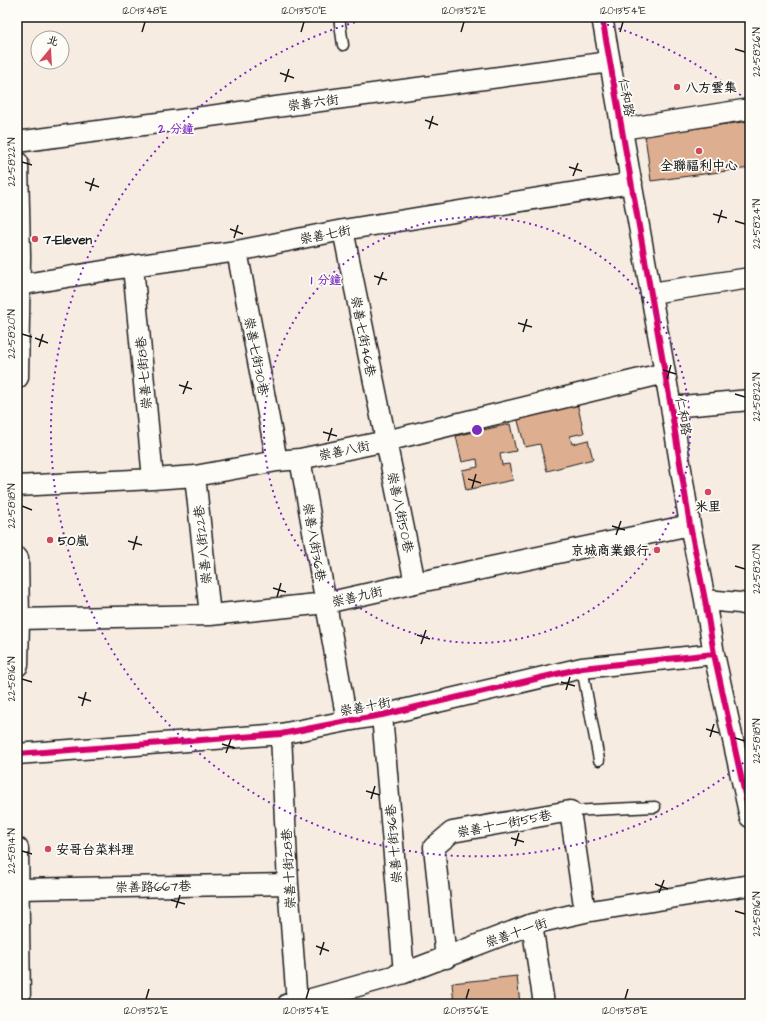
<svg xmlns="http://www.w3.org/2000/svg" width="767" height="1021" viewBox="0 0 767 1021" font-family="'Architects Daughter','LXGW WenKai TC',sans-serif">
<rect width="100%" height="100%" fill="#f7ece2"/>
<filter id="ink" filterUnits="userSpaceOnUse"><feTurbulence type="fractalNoise" baseFrequency=".025" numOctaves="2"/><feDisplacementMap in="SourceGraphic" scale="8" xChannelSelector="R" yChannelSelector="G"/><feConvolveMatrix kernelMatrix="1 2 1 2 8 2 1 2 1" color-interpolation-filters="sRGB"/></filter>
<g filter="url(#ink)">
<path fill="#deae90" stroke="#1c1c1c" d="M750,121v47l-99,13 -6,-46z
M577,403l7,30 -14,3 2,8 16,-4 5,19 -46,12 -7,-27 -15,3 -8,-30z
M510,424l6,27 -16,3 2,11 7,-1 4,16 -47,10 -4,-20 16,-3 -1,-8 -15,3 -6,-26z
M517,976l3,28h-66l-2,-21z"/>
<g fill="none" stroke-linecap="round" stroke-linejoin="round">
<g stroke="#1c1c1c" stroke-width="13">
<path id="lane" d="M339,17l4,28
M582,668l17,92
M570,811l85,-4"/>
</g>
<g stroke="#1c1c1c" stroke-width="23">
<path id="street" d="M602,17l69,390 19,118 15,75 9,54 36,163
M622,129l128,-20
M17,142l593,-80
M343,230l72,353
M237,251l40,210
M133,266l20,213
M19,285l114,-19 104,-15 106,-21 289,-47
M651,293l99,-15
M671,407l79,-7
M300,459l47,262
M195,476l15,139
M17,486l136,-7 42,-3 82,-15 23,-2 86,-18 279,-68
M705,600l35,3 10,3
M18,619l192,-4 116,-12 89,-20 275,-58
M382,715l22,258
M281,734l7,150 9,119
M17,754l264,-20 66,-13 35,-6 200,-47 132,-14
M17,889l271,-5
M532,924l12,80
M446,958l-12,-111 18,-15 118,-21 15,101
M288,1004l9,-1 107,-30 128,-49 53,-12 165,-27"/>
</g>
<g stroke="#1c1c1c" stroke-width="25">
<path id="secondary" d="M17,163l2,94 -2,120
M17,559l1,60 -1,46
M17,849l2,155"/>
</g>
<use href="#lane" stroke="#fdfcf7" stroke-width="10"/>
<use href="#street" stroke="#fdfcf7" stroke-width="20"/>
<use href="#secondary" stroke="#fdfcf7" stroke-width="22"/>
<g stroke="#fdfcf7" stroke-width="8">
<path id="cycleway" d="M602,17l69,390 19,118 15,75 9,54 36,163
M17,754l264,-20 66,-13 35,-6 200,-47 132,-14"/>
</g>
<use href="#cycleway" stroke="#d6006c" stroke-width="6"/>
</g>
</g>
<path fill="none" stroke="#1c1c1c" stroke-width="1.5" d="M142,32l3,-10M301,32l3,-10M461,32l3,-10M620,32l3,-10M735,49l10,3M280,73l14,5M285,82l4,-13M425,120l13,5M429,129l4,-13M22,162l10,3M569,167l13,4M573,176l5,-13M85,182l14,5M90,191l4,-13M713,214l14,4M735,221l10,3M718,223l4,-13M230,229l13,5M234,238l4,-13M374,276l13,4M378,285l5,-13M518,323l14,4M523,332l4,-13M22,334l10,3M35,338l13,5M39,347l4,-13M663,370l13,4M667,379l4,-14M179,385l13,4M183,394l5,-13M735,394l10,3M323,432l14,4M328,441l4,-13M468,479l13,4M472,488l4,-14M22,506l10,4M612,526l13,4M616,535l5,-14M128,541l14,4M133,550l4,-14M735,566l10,3M273,588l13,4M277,597l4,-14M417,635l13,4M421,644l5,-14M22,679l10,3M561,682l14,4M566,690l4,-13M78,697l13,4M82,706l4,-14M706,729l13,4M710,737l4,-13M735,738l10,3M222,744l13,4M226,753l5,-14M366,791l14,4M371,799l4,-13M511,838l13,4M515,846l4,-13M22,851l10,3M655,884l13,5M659,893l5,-13M171,900l14,4M176,908l4,-13M735,911l10,3M316,946l13,5M320,955l4,-13M146,999l3,-10M306,999l3,-10M466,999l3,-10M625,999l3,-10"/>
<g fill="none" stroke="#7b2cbf" stroke-width="2" stroke-dasharray="2 4">
<circle cx="477" cy="430" r="213"/>
<path d="M748 759A426 426 0 1 1 370 18M584 18A426 426 0 0 1 748 101"/>
</g>
<g fill="#d1495b" stroke="#fdfcf7" stroke-width="1.5">
<circle cx="677" cy="87" r="4"/>
<circle cx="699" cy="151" r="4"/>
<circle cx="35" cy="239" r="4"/>
<circle cx="708" cy="492" r="4"/>
<circle cx="50" cy="540" r="4"/>
<circle cx="657" cy="550" r="4"/>
<circle cx="48" cy="849" r="4"/>
</g>
<g text-anchor="middle" stroke-width="3.5" stroke-linejoin="round" paint-order="stroke">
<g font-size="13" font-weight="bold" fill="#1c1c1c" stroke="#fdfcf7" text-anchor="start">
<text x="685" y="92">八方雲集</text>
<text x="699" y="170" text-anchor="middle">全聯福利中心</text>
<text x="43" y="244">7-Eleven</text>
<text x="708" y="511" text-anchor="middle">米里</text>
<text x="58" y="545">50嵐</text>
<text x="649" y="555" text-anchor="end">京城商業銀行</text>
<text x="56" y="854">安哥台菜料理</text>
</g>
<g font-size="13" fill="#1c1c1c" stroke="#fdfcf7">
<text transform="translate(627 97) rotate(80)" y="5">仁和路</text>
<text transform="translate(313 102) rotate(-8)" y="5">崇善六街</text>
<text transform="translate(325 234) rotate(-11)" y="5">崇善七街</text>
<text transform="translate(364 336) rotate(79)" y="5">崇善七街46巷</text>
<text transform="translate(257 356) rotate(79)" y="5">崇善七街30巷</text>
<text transform="translate(143 373) rotate(-95)" y="5">崇善七街8巷</text>
<text transform="translate(684 416) rotate(80)" y="5">仁和路</text>
<text transform="translate(344 450) rotate(-12)" y="5">崇善八街</text>
<text transform="translate(401 512) rotate(78)" y="5">崇善八街50巷</text>
<text transform="translate(315 542) rotate(80)" y="5">崇善八街36巷</text>
<text transform="translate(202 545) rotate(-96)" y="5">崇善八街22巷</text>
<text transform="translate(357 596) rotate(-13)" y="5">崇善九街</text>
<text transform="translate(365 706) rotate(-11)" y="5">崇善十街</text>
<text transform="translate(504 823) rotate(-11)" y="5">崇善十一街55巷</text>
<text transform="translate(393 844) rotate(-95)" y="5">崇善十街36巷</text>
<text transform="translate(288 869) rotate(-93)" y="5">崇善十街28巷</text>
<text transform="translate(153 886) rotate(-1)" y="5">崇善路667巷</text>
<text transform="translate(516 932) rotate(-19)" y="5">崇善十一街</text>
</g>
</g>
<circle cx="477" cy="430" r="6" fill="#7b2cbf" stroke="#fdfcf7" stroke-width="2"/>
<g font-size="12" text-anchor="middle" font-weight="bold" fill="#7b2cbf" stroke="#fdfcf7" stroke-width="3.5" stroke-linejoin="round" paint-order="stroke">
<text x="176" y="133">2 分鐘</text>
<text x="326" y="284">1 分鐘</text>
</g>
<rect width="767" height="1021" fill="none" stroke="#fdfcf7" stroke-width="44"/>
<g transform="translate(50 50) rotate(18)"><circle r="19" fill="#fdfcf7" stroke="#a3a29f"/>
<path d="M0-3L7 15L0 10L-7 15Z" fill="#d1495b"/>
<text y="-6" font-size="11" font-weight="bold" text-anchor="middle" fill="#1c1c1c">北</text>
</g>
<rect x="22" y="22" width="723" height="977" fill="none" stroke="#1c1c1c" stroke-width="1.5"/>
<g font-size="10" text-anchor="middle" fill="#1c1c1c">
<text x="145" y="14">120°13'48"E</text>
<text x="304" y="14">120°13'50"E</text>
<text x="464" y="14">120°13'52"E</text>
<text x="623" y="14">120°13'54"E</text>
<text transform="translate(756 52) rotate(-90)" y="4">22°58'26"N</text>
<text transform="translate(11 162) rotate(-90)" y="4">22°58'22"N</text>
<text transform="translate(756 224) rotate(-90)" y="4">22°58'24"N</text>
<text transform="translate(11 334) rotate(-90)" y="4">22°58'20"N</text>
<text transform="translate(756 397) rotate(-90)" y="4">22°58'22"N</text>
<text transform="translate(11 506) rotate(-90)" y="4">22°58'18"N</text>
<text transform="translate(756 569) rotate(-90)" y="4">22°58'20"N</text>
<text transform="translate(11 679) rotate(-90)" y="4">22°58'16"N</text>
<text transform="translate(756 741) rotate(-90)" y="4">22°58'18"N</text>
<text transform="translate(11 851) rotate(-90)" y="4">22°58'14"N</text>
<text transform="translate(756 914) rotate(-90)" y="4">22°58'16"N</text>
<text x="146" y="1014">120°13'52"E</text>
<text x="306" y="1014">120°13'54"E</text>
<text x="466" y="1014">120°13'56"E</text>
<text x="625" y="1014">120°13'58"E</text>
</g>
</svg>
